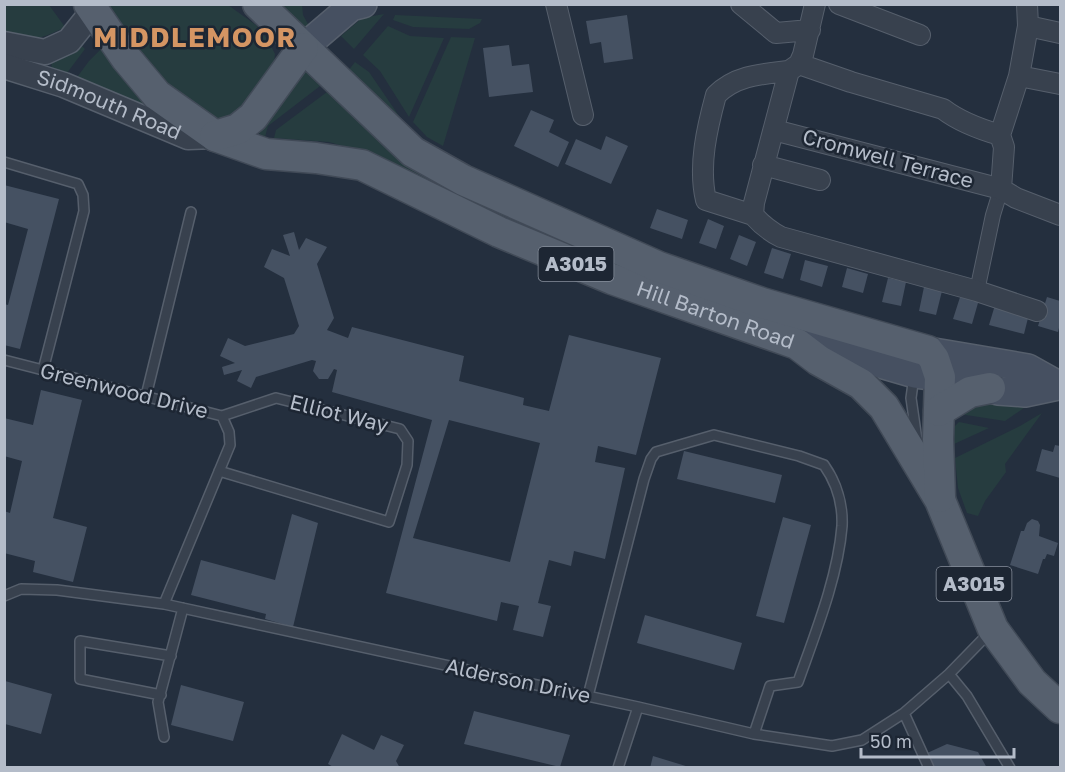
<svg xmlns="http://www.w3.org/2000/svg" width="1065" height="772" viewBox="0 0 1065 772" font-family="'Golos Text',sans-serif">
<rect width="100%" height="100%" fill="#242f3e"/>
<path fill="#263c3f" d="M4,5h45l16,22c-26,13 -31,14 -60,9z
M110,5h118l28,20 12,15 7,14 -2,18 -39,47 -19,-1 -48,-32 -30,-30 -28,-45z
M276,5h26l1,10 5,9 -5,6z
M384,14l-30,35 -13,-13 21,-18z
M395,15l87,4 -2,4 -11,6 -56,-2 -20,-7z
M388,26l22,10 34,2 -35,79 -29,-46 -17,-16z
M451,37l24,1 -32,108 -16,-9 -14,-15z
M82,46l3,3 -21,28 -13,-5 1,-13z
M101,49l46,50 -4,9 -68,-28 14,-19z
M355,62l14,10 41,60 -62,-61z
M304,69l20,14 -56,43 -3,11 -5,-2 -1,-4z
M331,89l277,170 -2,6 -76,-31 -170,-83 -31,-9 -55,-4 2,-8z
M973,399l58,4 -26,18 -52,-8z
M1042,413l-37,51 1,8 -21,29 -7,15 -11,-3 -9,-25 -3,-30 65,-32z
M959,422l30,6 -35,16 -2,-2 3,-16z"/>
<path fill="#455162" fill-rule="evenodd" d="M627,15l6,44 -29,4 -3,-21 -11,2 -4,-23z
M509,45l3,21 17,-2 4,28 -44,5 -6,-49z
M531,110l23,10 -5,12 20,10 -11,25 -44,-21z
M606,136l22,10 -17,38 -46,-20 11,-25 25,11z
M4,185l55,14 -39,150 -16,-4v-41l4,1 20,-76 -24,-7z
M657,209l31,11 -6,19 -32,-11z
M708,219l16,7 -8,23 -17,-6z
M294,232l5,18 7,-12 21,9 -10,17 17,54 -7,12 21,8 4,-11 112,29 -5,25 65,17 -1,7 26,6 20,-76 92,23 -25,97 -38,-9 -3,16 30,6 -20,91 -31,-8 -3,15 -22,-6 -11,43 13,3 -8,31 -30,-7 6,-24 -18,-4 -4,19 -111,-28 46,-173 -100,-28 5,-22 -3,-1 -6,10h-9l-6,-8 3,-10 -4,-1 -56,17 -5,11 -14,-7 5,-11 -18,5 -2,-8 13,-4 -15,-7 8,-18 17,8 49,-12 5,-8 -15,-48 -20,-11 8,-18 18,7 -7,-21zM449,420l91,23 -30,119 -97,-24z
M739,235l17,7 -9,24 -17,-7z
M772,248l19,6 -8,25 -19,-6z
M805,260l23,6 -6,21 -22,-7z
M847,268l21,6 -5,19 -21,-6z
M888,278l18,4 -5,24 -19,-4z
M924,287l18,4 -6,24 -17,-4z
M962,291l18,5 -8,28 -19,-5z
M1047,297l13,4v23l-2,8 -20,-6z
M995,305l34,9 -5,20 -35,-9z
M41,390l41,10 -29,118 34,9 -14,55 -40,-10 2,-11 -31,-8v-42l6,2 12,-52 -18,-5v-38l29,7z
M1055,445l5,1v32l-24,-7 6,-22 11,3z
M684,451l98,24 -7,28 -98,-24z
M292,514l26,9 -25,104 -28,-8 1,-5 -75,-19 10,-35 74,20z
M783,517l28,8 -27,98 -28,-7z
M1032,519l6,2 2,4 -1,11 19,7 -4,13 -7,-2 -2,5h-2l-5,15 -28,-9 11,-34h3l3,-8z
M645,615l97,28 -8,27 -97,-27z
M5,681l47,13 -11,40 -36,-10z
M181,685l63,17 -11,39 -62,-16z
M474,711l96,24 -10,32 -96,-23z
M342,734l32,16 7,-15 23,10 -8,16 4,7h-65l-7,-4z
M947,744l31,8 9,16h-54l-8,-14z
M653,756l36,11v1h-39z"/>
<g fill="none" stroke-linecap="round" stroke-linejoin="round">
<g stroke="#565f6c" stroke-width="12">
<path id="service" d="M4,162l74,22 5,11 1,16 -41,159
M4,360l218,56 7,16 1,13 -66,159
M914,376l-3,22 6,42
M146,396l45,-184
M219,471l170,51 18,-57 1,-24 -8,-12 -124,-31 -54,18
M4,596l17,-7 36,1 107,14 474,103 116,27 78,12 30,-6 42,-27 45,-39 40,-41
M949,674l18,22 43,72
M161,695l-81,-16v-38l91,15
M588,696l56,-217 7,-20 5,-7 58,-17 85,21 25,9c12,17 19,39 18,61 -4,51 -27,108 -44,156l-28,4 -16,48
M904,713l25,55
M164,737l-6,-35 25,-94
M618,768l20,-61"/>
</g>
<g stroke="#565f6c" stroke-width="16">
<path id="pedestrian" d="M977,291l16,-76 8,-26"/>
</g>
<g stroke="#565f6c" stroke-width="22">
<path id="minor" d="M556,4l27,111
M741,4l35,29 34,-3
M815,4l-12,51 -4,9 52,18 92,27c17,13 36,20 57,26
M839,4l81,31
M1027,4l1,22 -9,50 -19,59 4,12 -3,42 15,9 44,17
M1028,26l32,7
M799,64l-10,7 -35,132 -1,12c8,9 16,16 28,22l196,54 60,20
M1019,76l41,8
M774,130l227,59
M763,165l57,15
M753,215l-47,-15c-8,-34 1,-72 10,-105 20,-20 46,-21 73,-24"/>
</g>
<g stroke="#565f6c" stroke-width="27">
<g id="tertiary">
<path d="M4,44l41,8 24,-11 24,-30"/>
<path id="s1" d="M4,66l60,19 124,52 27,-1"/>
</g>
</g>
<g stroke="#565f6c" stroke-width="30">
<path id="secondary" d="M303,48l48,-41 12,-3
M797,344l25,3 93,27 25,3 58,14 27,2 33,-7
M928,351l100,17 32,18"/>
</g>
<g stroke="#414a57" stroke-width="33">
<g id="primary">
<path id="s2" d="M89,4l37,54 31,37 58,41 51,18 50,4 46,7 137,67 113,47 185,65 21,16 43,24 23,23 56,93 53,129 39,53 28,26"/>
<path d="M258,4l155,148 50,28 196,87 103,36 166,48 6,8 6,18 -2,62 2,58"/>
<path d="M215,136l23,-7 15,-12 50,-69"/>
<path d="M939,411l31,-19 20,-4"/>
</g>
</g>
<use href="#service" stroke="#38414e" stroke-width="9"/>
<use href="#pedestrian" stroke="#38414e" stroke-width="14"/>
<use href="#minor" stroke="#38414e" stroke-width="20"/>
<use href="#tertiary" stroke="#38414e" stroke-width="24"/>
<use href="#secondary" stroke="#465061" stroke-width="27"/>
<use href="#primary" stroke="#56606e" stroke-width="30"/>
</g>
<g text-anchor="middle" stroke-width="5" stroke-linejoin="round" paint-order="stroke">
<g fill="#1d2633" stroke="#878f9c" stroke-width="1.5">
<rect x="538.5" y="247" width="75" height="34" rx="4.5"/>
<rect x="936.5" y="567" width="75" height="34" rx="4.5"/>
</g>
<g font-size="20" font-weight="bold" fill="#b4bcc9">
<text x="576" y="271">A3015</text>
<text x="974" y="591">A3015</text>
</g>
<g font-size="21" fill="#b4bcc9" stroke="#1d2633">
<text dy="7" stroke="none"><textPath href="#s1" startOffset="112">Sidmouth Road</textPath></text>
<text transform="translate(888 159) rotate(15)" y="7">Cromwell Terrace</text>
<text dy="7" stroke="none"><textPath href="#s2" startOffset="720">Hill Barton Road</textPath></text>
<text transform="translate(124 391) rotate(14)" y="7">Greenwood Drive</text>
<text transform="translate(339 414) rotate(14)" y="7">Elliot Way</text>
<text transform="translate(518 681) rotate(12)" y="7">Alderson Drive</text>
</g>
<g font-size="27" font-weight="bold" letter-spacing="1.5" fill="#d59563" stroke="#1d2633">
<text x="195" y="47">MIDDLEMOOR</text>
</g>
</g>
<rect width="1065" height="772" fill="none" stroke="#b4bcc9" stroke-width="12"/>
<path d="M861 748v9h153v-9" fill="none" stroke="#b4bcc9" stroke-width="3"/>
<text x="870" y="748" font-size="18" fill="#b4bcc9" stroke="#1d2633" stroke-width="4.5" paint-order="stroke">50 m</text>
</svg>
